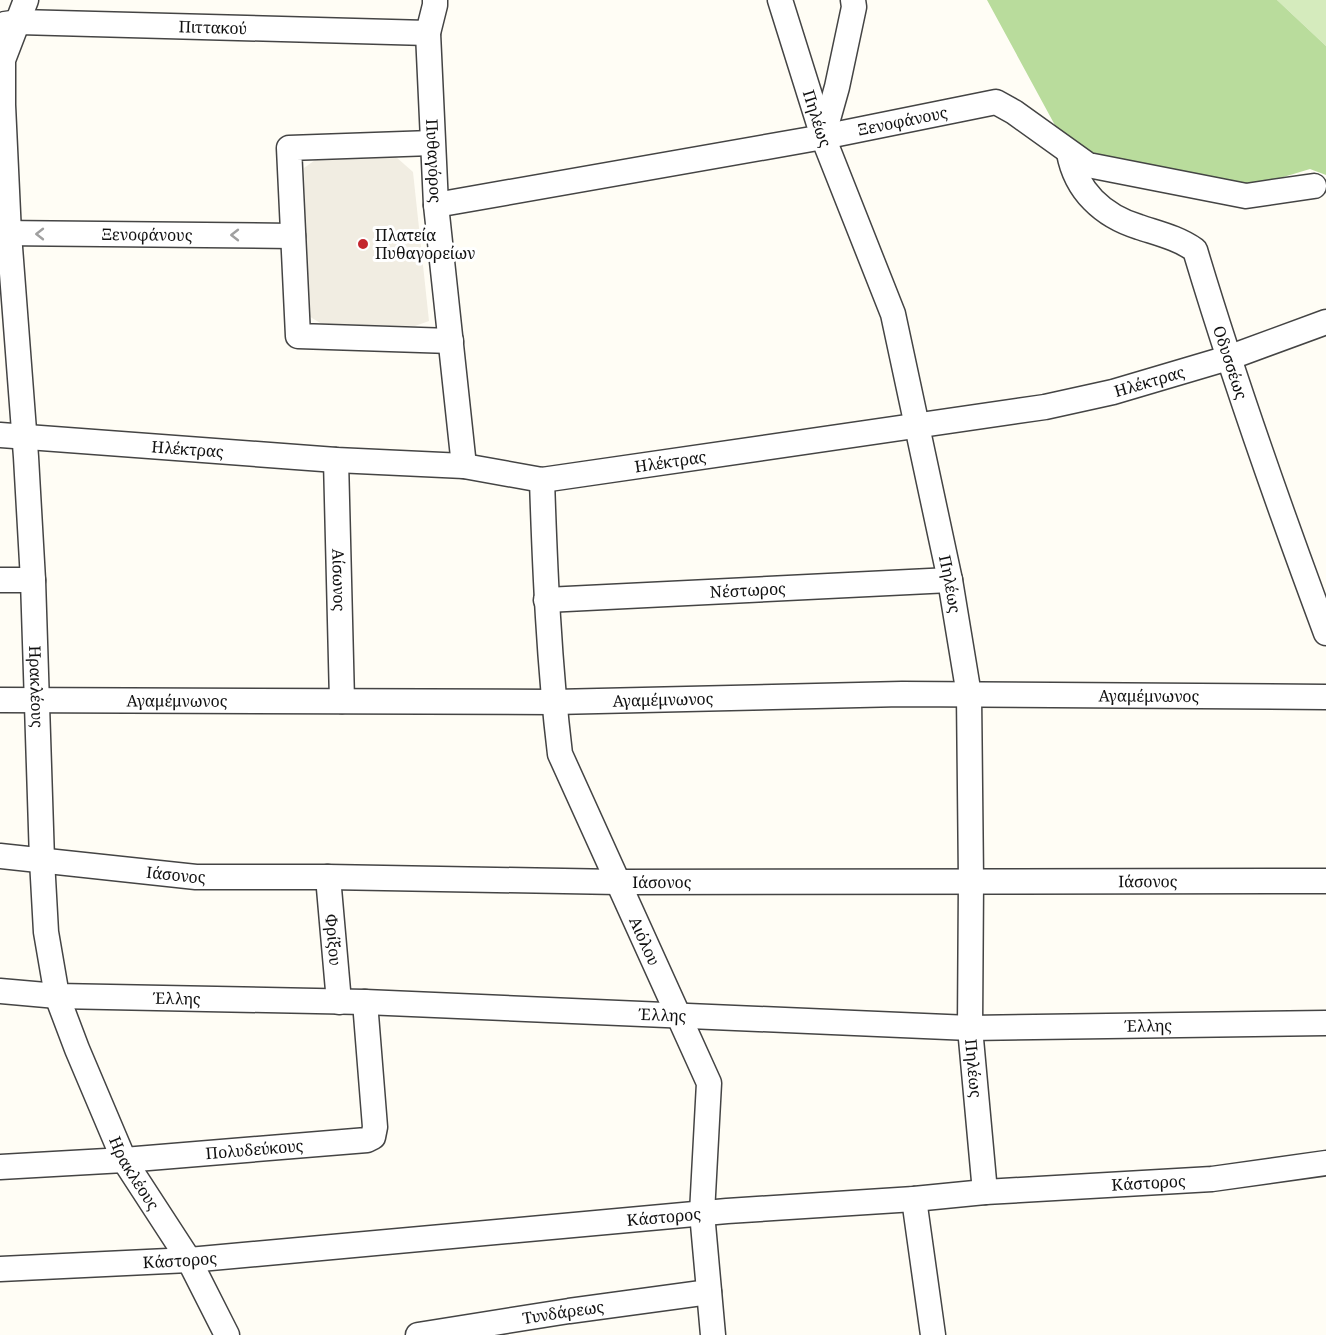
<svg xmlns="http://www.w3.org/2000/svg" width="1326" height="1335" viewBox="0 0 1326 1335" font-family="'Noto Serif',serif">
<rect width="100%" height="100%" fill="#fffdf5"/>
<path fill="#d5ebbd" d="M1277,0h49v46z"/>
<path fill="#b9dc9c" d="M987,0h290l49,46v129l-16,-6 -57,17 -162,-27 -28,-19z"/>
<path fill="#f1ede2" d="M396,157l17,15 16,149 -14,5 -93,-2 -15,-9 -3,-147 14,-10z"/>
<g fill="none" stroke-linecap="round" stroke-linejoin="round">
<g stroke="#444" stroke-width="27">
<g id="street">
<path id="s1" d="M26,0l-23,60v45l6,129 17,223 7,123 9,280 4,72 11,64 20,53 47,111 65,100 38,75"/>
<path id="s2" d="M435,0v5l-7,28 8,172 28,261"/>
<path id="s3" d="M780,0l43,137 70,177 57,266 19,115 2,185 -1,148 15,164"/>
<path id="s4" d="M5,24l14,-2 409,11"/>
<path d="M823,137l14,-50 17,-80 -1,-7"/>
<path d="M432,143l-143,5 9,188 153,5"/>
<path id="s5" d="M1069,153c7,38 34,63 70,74 21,7 39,11 56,23 39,130 84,257 131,383"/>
<path id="s6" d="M436,205l387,-68 173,-35 18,10 74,53 158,31 68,-10"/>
<path id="s7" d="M0,233l293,3"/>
<path id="s8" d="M0,435l336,25 128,6 78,14 503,-73 68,-15 115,-34 98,-36"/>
<path id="s9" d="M336,460l6,241"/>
<path id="s10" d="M542,480c3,92 7,183 18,274l149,329 -7,130 11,122"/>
<path d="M0,580h33"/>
<path id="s11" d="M546,600l404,-20"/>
<path id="s12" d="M0,700l554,2 348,-8 424,3"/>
<path id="s13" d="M0,856l196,21h132l291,5 707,-1"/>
<path id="s14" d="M328,877l11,125"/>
<path id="s15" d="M0,991l57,5 308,6 605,26 356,-5"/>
<path id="s16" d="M0,1167l124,-7 243,-20 6,-3 2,-10 -10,-125"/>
<path d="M914,1199l19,136"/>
<path id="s17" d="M0,1269l189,-9 538,-49 187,-12 71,-7 227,-13 114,-16"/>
<path id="s18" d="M418,1335l151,-24 140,-19"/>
</g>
</g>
<use href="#street" stroke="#fff" stroke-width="24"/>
</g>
<defs><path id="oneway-chevron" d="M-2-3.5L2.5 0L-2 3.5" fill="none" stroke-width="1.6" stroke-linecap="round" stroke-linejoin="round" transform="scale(1.5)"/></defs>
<g stroke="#a0a0a0">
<use href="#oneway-chevron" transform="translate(40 234) rotate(-180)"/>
<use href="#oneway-chevron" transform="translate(235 235) rotate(-180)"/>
</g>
<circle fill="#c4262e" stroke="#fff" stroke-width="2" cx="363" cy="244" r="6"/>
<g text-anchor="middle" stroke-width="6" stroke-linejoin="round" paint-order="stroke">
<g font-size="16" fill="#111" stroke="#fff">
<text dy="6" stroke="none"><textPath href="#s4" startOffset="208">Πιττακού</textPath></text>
<text dy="6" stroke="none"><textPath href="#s3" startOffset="124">Πηλέως</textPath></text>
<text dy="6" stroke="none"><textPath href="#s6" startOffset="474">Ξενοφάνους</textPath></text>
<text dy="6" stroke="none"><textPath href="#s2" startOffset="162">Πυθαγόρος</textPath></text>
<text dy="6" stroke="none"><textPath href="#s7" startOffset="147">Ξενοφάνους</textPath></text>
<text dy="6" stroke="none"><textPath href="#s5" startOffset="286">Οδυσσέως</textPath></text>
<text dy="6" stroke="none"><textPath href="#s8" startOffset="1160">Ηλέκτρας</textPath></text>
<text dy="6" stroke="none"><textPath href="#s8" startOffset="188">Ηλέκτρας</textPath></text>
<text dy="6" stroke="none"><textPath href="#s8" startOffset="674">Ηλέκτρας</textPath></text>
<text dy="6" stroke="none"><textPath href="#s9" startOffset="120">Αίσωνος</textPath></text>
<text dy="6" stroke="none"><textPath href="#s3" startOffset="610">Πηλέως</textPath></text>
<text dy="6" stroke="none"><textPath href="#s11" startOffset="202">Νέστωρος</textPath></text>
<text dy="6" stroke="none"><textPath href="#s1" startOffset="692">Ηρακλέους</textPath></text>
<text dy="6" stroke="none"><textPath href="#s12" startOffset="1149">Αγαμέμνωνος</textPath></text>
<text dy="6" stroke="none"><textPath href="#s12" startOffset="663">Αγαμέμνωνος</textPath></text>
<text dy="6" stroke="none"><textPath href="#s12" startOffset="177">Αγαμέμνωνος</textPath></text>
<text dy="6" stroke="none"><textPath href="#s13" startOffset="177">Ιάσονος</textPath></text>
<text dy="6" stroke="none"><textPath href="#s13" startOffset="1149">Ιάσονος</textPath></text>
<text dy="6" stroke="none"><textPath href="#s13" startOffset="663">Ιάσονος</textPath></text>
<text dy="6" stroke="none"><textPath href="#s14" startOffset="63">Φρίξου</textPath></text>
<text dy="6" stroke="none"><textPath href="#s10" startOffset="480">Αιόλου</textPath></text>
<text dy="6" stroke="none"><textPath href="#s15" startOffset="177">Έλλης</textPath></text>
<text dy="6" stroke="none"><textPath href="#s15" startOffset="663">Έλλης</textPath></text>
<text dy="6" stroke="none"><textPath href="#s15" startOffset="1149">Έλλης</textPath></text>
<text dy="6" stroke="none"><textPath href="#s3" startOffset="1096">Πηλέως</textPath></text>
<text dy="6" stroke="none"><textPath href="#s16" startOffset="255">Πολυδεύκους</textPath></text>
<text dy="6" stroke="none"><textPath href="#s1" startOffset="1196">Ηρακλέους</textPath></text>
<text dy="6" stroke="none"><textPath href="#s17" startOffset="1152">Κάστορος</textPath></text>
<text dy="6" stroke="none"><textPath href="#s17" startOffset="666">Κάστορος</textPath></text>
<text dy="6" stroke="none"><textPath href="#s17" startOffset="180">Κάστορος</textPath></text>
<text dy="6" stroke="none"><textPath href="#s18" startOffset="147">Τυνδάρεως</textPath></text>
</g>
<g font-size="16" fill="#111" stroke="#fff" text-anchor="start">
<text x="375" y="241">Πλατεία<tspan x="375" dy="18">Πυθαγορείων</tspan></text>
</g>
</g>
</svg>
